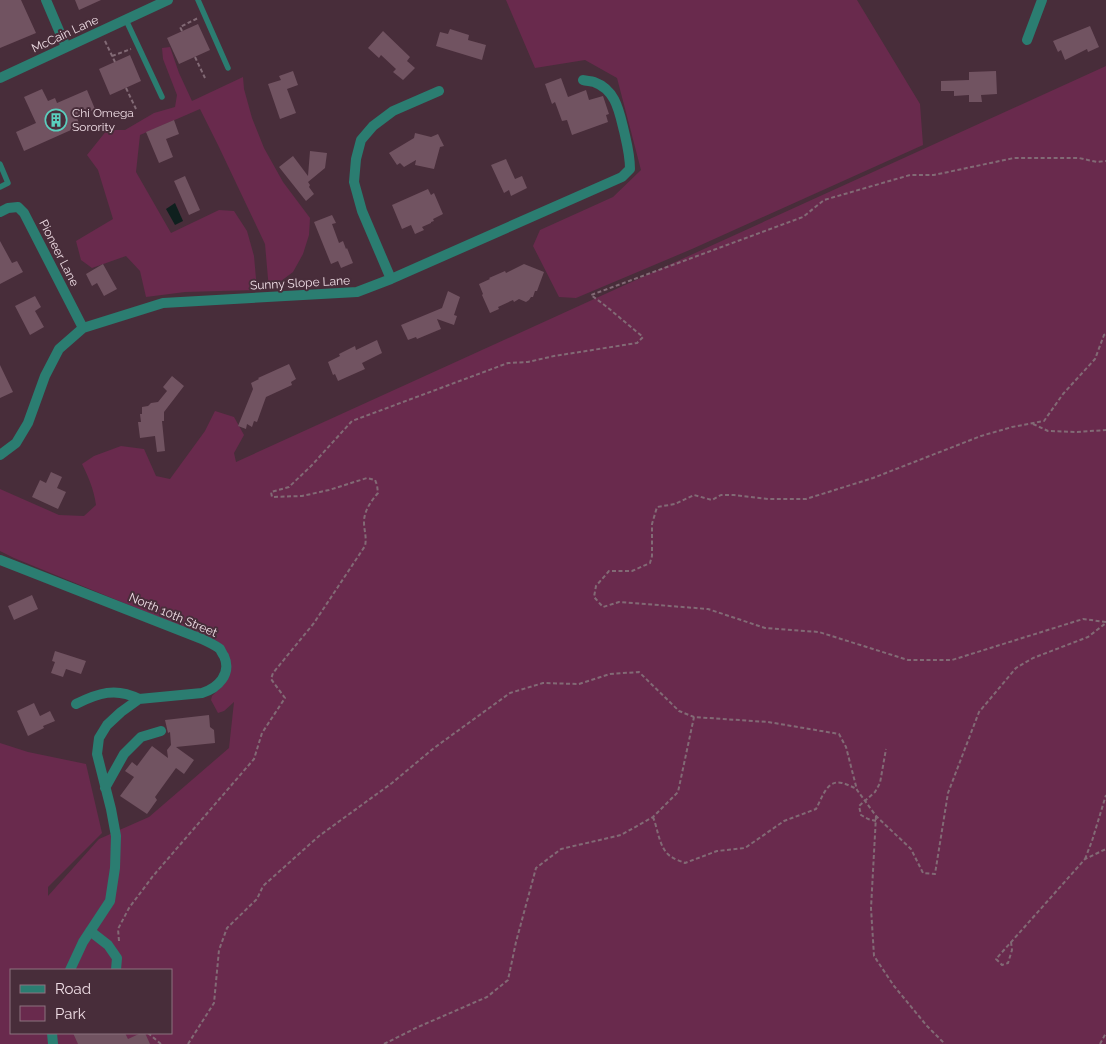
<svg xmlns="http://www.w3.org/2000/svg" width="1106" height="1044" viewBox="0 0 1106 1044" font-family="Raleway,sans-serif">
<rect width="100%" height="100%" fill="#482d3a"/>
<path fill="#692a4d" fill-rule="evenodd" d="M506,0h351l63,104 3,41 -231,104 -116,49 -17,-1 -26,-51 7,-16 73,-33 28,-27 -24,-92 -32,-18 -50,8z
M170,47l9,26 13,28 51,-24 1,12 8,29 12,30 19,34 27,36 -1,17 -6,19 -10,18 -24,18 -4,-46 -47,-99 -18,-36 -60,26 -4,37 35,61 48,-23 15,1 13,20 7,25 3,34 -72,2 -39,5 -6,-26 -14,-15 -34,12 -11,-8 -5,-19 37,-22 -15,-49 -11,-15 20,-25h18l29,-17 21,-6 2,-12 -14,-36 -1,-11z
M1106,66v978h-1106v-301l28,9 58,12 16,69 -54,54v9l51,-57 50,-22 80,-69 5,-46 -10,9 -6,2 -7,-13 1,-4 8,-8 11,-19 -14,-28 -203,-83 -14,-7v-62l59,26 25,1 12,-11c-2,-15 -7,-27 -14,-41l12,-8 27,-10 23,3 12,27 14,3 35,-48 10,-20 19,6 10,18 -10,18 2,9zM11,970h160v63h-160z"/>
<path fill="#0f201e" d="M175,203l8,18 -8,4 -9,-16z"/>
<path fill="#715361" d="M0,0h21l15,33 -36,15z
M75,0h26l-22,10z
M198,24l12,26 -31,14 -12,-26z
M1090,26l9,21 -11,5 -1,-3 -22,11 -4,-10 -3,2 -5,-11z
M450,29l19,6 -1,5 18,5 -4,15 -46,-14 4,-14 8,2z
M383,31l27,26 -3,4 8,7 -12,12 -10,-8 3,-3 -15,-14 -2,3 -11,-10z
M130,55l11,26 -31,14 -11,-26z
M293,71l5,14 -11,4 9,24 -16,6 -12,-35 13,-4 -2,-4z
M996,71l1,23 -16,1 1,7h-13v-7l-15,1v-5h-13v-10l28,-1v-8z
M561,78l7,19 18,-7 3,10 14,-4 6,18 -3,1 2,7 -36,13 -5,-15 -5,1 -7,-19 -3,2 -7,-20z
M42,89l6,12 7,-3 2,5 30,-13 8,19 -18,9 3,8 -56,25 -8,-19 20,-9 -12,-26z
M174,120l5,14 -13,5 7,18 -14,6 -13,-31z
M415,133l16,4 7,-3 6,12 -4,1 -6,22 -19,-4 1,-5 -12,7 -4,-4 -3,2 -8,-12 25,-15z
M310,151l17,2 -2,15 -17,14 2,3 -1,2 5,7 -8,7 -27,-34 14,-11 15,20z
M506,159l9,20 7,-3 5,12 -16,8 -2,-6 -5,3 -13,-28z
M185,176l15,34 -11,5 -15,-34z
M428,189l3,6 3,-2 9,21 -10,5 1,2 -3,1v1l-9,4 2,3 -9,4 -4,-9 -9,4 -10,-24z
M332,215l4,8 -4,1 7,19 4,-2 3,8 1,-1 6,15 -12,5 -3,-7 -7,3 -17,-42z
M0,241l12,22 5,-2 6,11 -23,12z
M103,264l14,25 -13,7 -7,-13 -5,3 -6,-12z
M524,264l20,8 -7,19h-2l-2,6h-2l-2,3 -3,2 -7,-3 -5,3 -1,-2 -15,7 1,2 -9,4 -8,-18 1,-1 -4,-10 11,-5 -1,-1 16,-7 1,2z
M448,291l12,6 -6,18 3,1 -3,9 -17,-6 4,10 -24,10 -1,-2 -8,3 -7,-15 41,-17z
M35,296l6,11 -6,4 9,16 -14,8 -15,-29z
M377,340l5,13 -20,10 3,6 -27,12 -3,-7 -2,1 -5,-13 12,-6 -1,-2 16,-8 1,4z
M289,364l7,15 -5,3 1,3 -26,12 -9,25 -3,-1 -2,6 -5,-3 -1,5 -8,-3 15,-37 -2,-6 8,-4 -1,-1z
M0,365l13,27 -13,6z
M172,376l12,10 -20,26v9h-2l3,30 -8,1 -2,-16 -15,2 -2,-16h3l-1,-8h2v-7l6,-1 3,-3 7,-1 9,-11 -4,-4z
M51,472l11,5 -5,11 9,4 -8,17 -26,-12 8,-17 6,3z
M32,595l6,14 -24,11 -6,-14z
M55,651l31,10 -5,13 -15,-5 -3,8 -12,-4 4,-11 -3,-1z
M34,703l6,13 10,-5 5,10 -12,5 1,2 -16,8 -11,-25z
M209,715l1,12 4,3 1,13 -39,4 18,13 -10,14 -8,-6 -21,29 2,3 -10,14 -27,-18 14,-19 -9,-6 7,-9 5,4 15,-20 16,12 -1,-8 4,-5 -1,-13 -2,1 -3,-13z
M73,1033h52l3,6 13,-6h4l5,11h-72z"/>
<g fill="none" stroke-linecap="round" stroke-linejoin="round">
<path stroke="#826a75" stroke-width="2" stroke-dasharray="4 2.5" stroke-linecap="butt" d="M182,31l-2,-4 18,-9
M105,41l10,21
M112,56l19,-7
M195,57l10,21
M126,88l10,21
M1033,424l15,7 29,1 29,-2
M1106,622l-23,-3 -131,41h-44l-89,-28 -54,-4 -57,-19 -89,-7 -16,5 -9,-10 2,-11 13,-15h23l18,-8 2,-7v-32l5,-17 18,-3 19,-9 18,5 9,-5h13l34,4h38l67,-21 108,-42 31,-9 32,-6 19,-27 32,-35 9,-24 2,-1
M876,816l-5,92 3,48 20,30 33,40 18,18
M653,817c5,12 6,31 17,39 4,3 10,5 15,7l32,-12 28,-3 39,-27 32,-12c6,-11 11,-30 26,-26 5,1 10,4 15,6
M876,821l-8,-2 -7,-4 -2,-9 16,-14 5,-9 6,-34
M1085,859l7,-18 14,-46
M119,941l-1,-12 11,-21 24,-32 101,-117 8,-26 23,-35 -14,-19 2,-6 41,-50 51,-77c2,-9 -1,-15 -1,-24 0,-11 7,-21 14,-29l-1,-8 -2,-5 -8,-2 -38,12 -27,6 -30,1 -1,-5 18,-5 23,-22 40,-44 156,-58 20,-1 26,-6 83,-13 6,-6 -36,-30 -16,-12 212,-78 21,-17 86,-25h24l80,-17h65l18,4 9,-1
M1011,942l1,8 -4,13 -6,2 -6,-6 89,-100 21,-10
M148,1033l13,11
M188,1044l26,-41 5,-53 8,-22 30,-29 6,-13 56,-50 73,-53 42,-35 76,-55 33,-10 36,1 31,-10 29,-2 40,39 15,6 74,5 71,12 7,13 11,43 19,26 35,33 12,24 12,1 13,-81 31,-81 37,-44 17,-10 55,-21 18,-14
M384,1044l34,-17 69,-30 21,-17 8,-38 20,-74 25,-19 60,-14 32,-18 25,-25 16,-75
M1100,1044l6,-11"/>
<path stroke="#2b7d71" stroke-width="5.5" d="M198,0l30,68
M126,20l36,77
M0,164l8,19 -8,4"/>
<path stroke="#2b7d71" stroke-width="10" d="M46,0l20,47
M1027,40l15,-40
M0,78l168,-78
M0,212l8,-4 10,-1 6,6 59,115
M391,279l-29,-68 -8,-29 2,-23 5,-19 12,-14 20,-15 46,-20
M0,455l16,-12 12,-20 17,-47 14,-27 24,-21 80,-25 194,-11 34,-13 231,-102 8,-8c0,-14 -3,-25 -6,-38 -5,-20 -8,-41 -30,-49 -3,-1 -8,-1 -11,-2
M0,560l202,79c6,3 13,6 18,10 1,2 3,6 4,7 8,18 -6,32 -22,37l-63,6 -18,13 -14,13 -8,13 -2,16 14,55 5,27 -1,32 -5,33 -27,41 -13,28
M76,704c22,-11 40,-17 63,-5
M105,788l19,-34 17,-17 20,-6
M90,931l18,14 9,13 -1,12
M52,1033l1,11"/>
</g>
<defs>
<g id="building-ring" transform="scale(1.125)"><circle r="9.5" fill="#482d3a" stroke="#5acebd" stroke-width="1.5"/><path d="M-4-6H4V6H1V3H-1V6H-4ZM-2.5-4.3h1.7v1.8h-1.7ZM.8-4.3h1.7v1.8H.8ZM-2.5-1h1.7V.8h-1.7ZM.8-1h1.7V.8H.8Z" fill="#5acebd"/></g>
</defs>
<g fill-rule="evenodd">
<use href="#building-ring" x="56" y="120"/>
</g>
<g text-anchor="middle" stroke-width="4" stroke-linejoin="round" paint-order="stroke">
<g font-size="12" fill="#efdde5" stroke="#482d3a">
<text transform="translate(65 34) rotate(-25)" y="4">McCain Lane</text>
<text transform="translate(59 253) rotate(63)" y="4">Pioneer Lane</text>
<text transform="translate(300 283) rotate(-3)" y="4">Sunny Slope Lane</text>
<text transform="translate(173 615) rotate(23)" y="4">North 10th Street</text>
</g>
<g font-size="12" fill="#efdde5" stroke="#482d3a" text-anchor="start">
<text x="72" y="117">Chi Omega<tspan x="72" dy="14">Sorority</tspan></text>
</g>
</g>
<rect x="10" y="969" width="162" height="65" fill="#482d3a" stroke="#8b737e"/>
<rect x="20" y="985" width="25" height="8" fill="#2b7d71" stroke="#8b737e"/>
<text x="55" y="994" font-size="15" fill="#efdde5">Road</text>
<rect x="20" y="1006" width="25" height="15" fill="#692a4d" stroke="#8b737e"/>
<text x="55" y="1019" font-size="15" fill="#efdde5">Park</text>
</svg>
